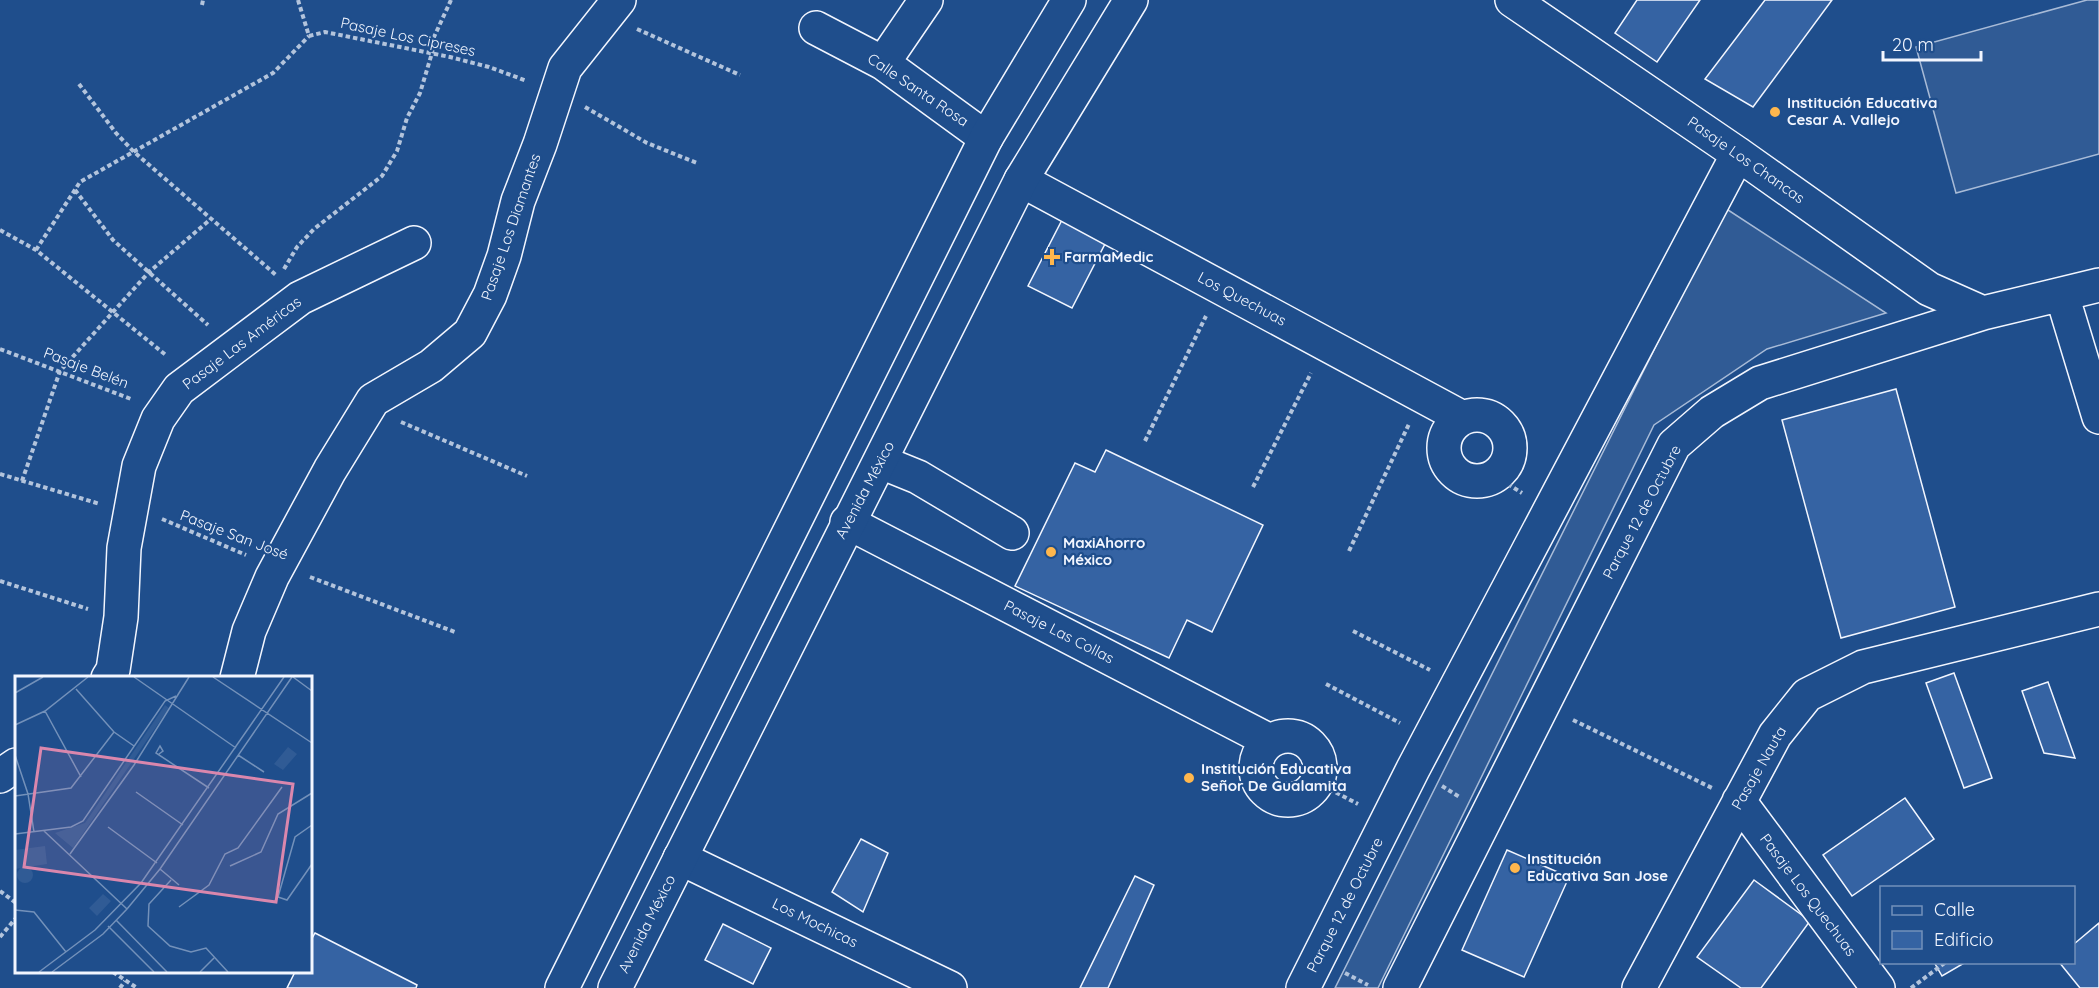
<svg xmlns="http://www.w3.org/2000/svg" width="2099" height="988" viewBox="0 0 2099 988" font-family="Quicksand,sans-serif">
<rect width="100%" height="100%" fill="#1f4e8c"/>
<path fill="#305b95" stroke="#a8bbd7" stroke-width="1.5" d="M2087,0h12v154l-143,39 -40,-146z
M1725,208l161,105 -119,36 -113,76 -276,563h-43z"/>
<path fill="#3563a3" stroke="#f2f6ff" stroke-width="1.5" d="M1637,0h63l-43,62 -42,-29z
M1765,0h67l-79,107 -48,-28z
M1062,220l44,22 -34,66 -44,-22z
M1896,389l59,218 -114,31 -59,-218z
M1106,450l157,75 -51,107 -25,-12 -18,38 -154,-72 60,-123 20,9z
M1954,673l38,105 -28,10 -38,-105z
M2048,682l27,76 -31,-5 -22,-62z
M1905,798l29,41 -82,57 -29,-41z
M861,839l27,14 -25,59 -31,-20z
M1507,850l62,27 -45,100 -62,-27z
M1135,876l19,9 -46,103h-28z
M1754,880l56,41 -49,67h-20l-44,-31z
M2099,923v65h-19l-21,-26h15v-18z
M723,924l48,24 -18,36 -48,-24z
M315,933l102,52 -1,3h-129l8,-16h15v-30z
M1934,962h32l-24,14z"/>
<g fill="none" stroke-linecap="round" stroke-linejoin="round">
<g stroke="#f2f6ff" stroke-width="36">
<path id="minor" d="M1512,0l226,154 191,135 54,24
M816,28l67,35 103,75
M883,63l43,-63
M1021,180l442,238
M2062,295l37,122
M1444 448a33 33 0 1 1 66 0a33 33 0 1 1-66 0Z
M881,462l37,15 94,56
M847,522l423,219
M108,678l5,-8 8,-53 3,-69 15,-82 19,-47 21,-30 121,-91 114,-55
M237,678l12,-47 23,-54 58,-107 43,-70 58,-34 39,-33 20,-38 14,-39 14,-55 22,-57 25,-76 54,-68
M1256 768a32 32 0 1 1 64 0a32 32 0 1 1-64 0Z
M0,776l16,-11
M1739,801l139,187
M680,858l270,130
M1303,988l110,-219 325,-615
M1400,988l274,-543 38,-33 48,-29 223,-70 116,-28
M1639,988l136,-253 32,-40 56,-28 236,-58"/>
</g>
<g stroke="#f2f6ff" stroke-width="36">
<path id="major" d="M562,988l424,-850 83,-138
M615,988l406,-808 110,-180"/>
</g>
<path stroke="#b3c4dc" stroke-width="4" stroke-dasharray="4.5 3" stroke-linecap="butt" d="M298,0l11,36
M202,5l1,-5
M637,29l103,46
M309,36l16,-4 125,25 39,10 38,14
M79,84l37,49 17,18 143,124
M585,107l62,36 50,20
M75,190l38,50 95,85
M0,230l36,20 131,106
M36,250l44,-68 193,-109 36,-37
M284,269l13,-22 17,-18 68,-53 15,-25 10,-33 13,-25 12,-40 2,-16 17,-37
M0,349l131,50
M401,422l126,54
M1145,441l61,-125
M0,474l100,30
M1495,476l27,17
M22,481l38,-110 89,-99 63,-54
M1253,487l58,-114
M162,519l84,36
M1349,551l60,-127
M310,577l145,55
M0,581l88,28
M1353,631l77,39
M1326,684l74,39
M1573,720l139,68
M1316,782l42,22
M1442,786l19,12
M0,891l16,12
M0,937l16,-19
M113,972l24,16
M1345,973l23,12
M120,988l5,-7
M1911,988l35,-26"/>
<use href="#minor" stroke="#1f4e8c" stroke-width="33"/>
<use href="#major" stroke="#1f4e8c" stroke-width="33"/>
</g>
<g fill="#ffb74d" stroke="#1f4e8c" stroke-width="2">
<circle cx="1775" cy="112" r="6"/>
<path d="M1049 248h6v6h6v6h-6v6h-6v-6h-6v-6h6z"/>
<circle cx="1051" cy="552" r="6"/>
<circle cx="1189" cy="778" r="6"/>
<circle cx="1515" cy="868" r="6"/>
</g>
<g text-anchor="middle" stroke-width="4.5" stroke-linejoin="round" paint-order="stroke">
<g font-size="15" fill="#f2f6ff" stroke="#1f4e8c">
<text transform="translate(408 37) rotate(12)" y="5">Pasaje Los Cipreses</text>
<text transform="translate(918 90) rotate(34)" y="5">Calle Santa Rosa</text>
<text transform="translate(1746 160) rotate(35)" y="5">Pasaje Los Chancas</text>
<text transform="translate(511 227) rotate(-71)" y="5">Pasaje Los Diamantes</text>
<text transform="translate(1242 299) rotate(28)" y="5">Los Quechuas</text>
<text transform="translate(242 343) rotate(-37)" y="5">Pasaje Las Américas</text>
<text transform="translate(86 368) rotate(21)" y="5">Pasaje Belén</text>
<text transform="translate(865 490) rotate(-62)" y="5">Avenida México</text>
<text transform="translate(1642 512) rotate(-62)" y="5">Parque 12 de Octubre</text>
<text transform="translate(234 535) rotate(21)" y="5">Pasaje San José</text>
<text transform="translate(1059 632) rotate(27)" y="5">Pasaje Las Collas</text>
<text transform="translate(1759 768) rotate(-60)" y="5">Pasaje Nauta</text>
<text transform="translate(1808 895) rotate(53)" y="5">Pasaje Los Quechuas</text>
<text transform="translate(1345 905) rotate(-63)" y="5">Parque 12 de Octubre</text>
<text transform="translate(815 923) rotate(26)" y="5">Los Mochicas</text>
<text transform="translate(647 924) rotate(-63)" y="5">Avenida México</text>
</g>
<g font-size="15" font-weight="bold" fill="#f2f6ff" stroke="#1f4e8c" text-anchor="start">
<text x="1787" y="108">Institución Educativa<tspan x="1787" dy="17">Cesar A. Vallejo</tspan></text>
<text x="1064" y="262">FarmaMedic</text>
<text x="1063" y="548">MaxiAhorro<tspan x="1063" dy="17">México</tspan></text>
<text x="1201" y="774">Institución Educativa<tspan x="1201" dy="17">Señor De Gualamita</tspan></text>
<text x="1527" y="864">Institución<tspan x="1527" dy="17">Educativa San Jose</tspan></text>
</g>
</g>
<g transform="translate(15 676)">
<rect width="297" height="297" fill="#1f4e8c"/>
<path d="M150,29l4,3 -96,140 -18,-15 30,-10zM273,71l9,7 -14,16 -9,-6zM30,170l2,18 -32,5v-19zM2 199a8 8 0 1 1 16 0a8 8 0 1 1-16 0ZM88,218l8,7 -14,15 -8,-8z" fill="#305b95"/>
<path fill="none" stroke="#7391ba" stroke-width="1.5" d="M119,1l102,71M198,1l99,66M278,1l19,14M61,13l38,43 20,14M0,17l28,-16M30,35l36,66M0,49l30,-14 43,-34M144,78l4,-3 -3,-5 -4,7 53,35M0,79l13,39 6,38M223,79l26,17M121,116l47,33M0,120l56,-8 43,-56M297,149l-17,12 -17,60 9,3 25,-36M93,151l49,36M29,155l83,78M0,158l56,-7 12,-6 82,-120 11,-5M55,178l64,-89 55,-88M215,190l31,-14 17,-38 34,-21M145,193l19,16M156,204l-22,24 -1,22 22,20 21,6 15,-4 22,24M164,231l30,-22 16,-31 13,-6 44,-61M0,234l19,2 32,40M101,244l51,52M93,250l46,46M24,296l56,-42 46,-47 143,-206M37,296l51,-38 24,-25 33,-40 132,-192M185,296l14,-14"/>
<path fill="#da87ad" fill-opacity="0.15" stroke="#da87ad" stroke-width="3" d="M26,72l252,36 -17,118 -252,-35z"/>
<rect width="297" height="297" fill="none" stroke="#f2f6ff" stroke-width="3"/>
</g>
<rect x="1880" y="886" width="195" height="78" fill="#1f4e8c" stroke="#7391ba" stroke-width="1.5"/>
<rect x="1892" y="906" width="30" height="9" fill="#1f4e8c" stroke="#7391ba" stroke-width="1.5"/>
<text x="1934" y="916" font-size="18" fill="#f2f6ff">Calle</text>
<rect x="1892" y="931" width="30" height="18" fill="#3563a3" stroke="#7391ba" stroke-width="1.5"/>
<text x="1934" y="946" font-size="18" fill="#f2f6ff">Edificio</text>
<path d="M1883 51v9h98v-9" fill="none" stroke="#f2f6ff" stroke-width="3"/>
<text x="1892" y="51" font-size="18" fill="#f2f6ff" stroke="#1f4e8c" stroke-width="4.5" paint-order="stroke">20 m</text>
</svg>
